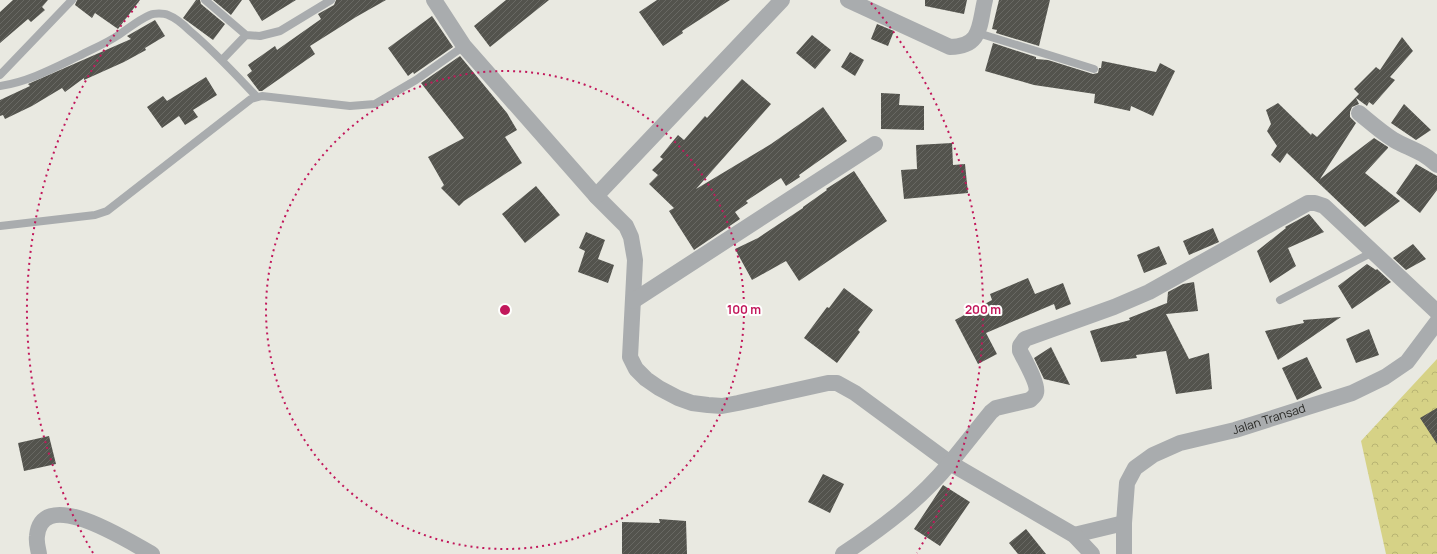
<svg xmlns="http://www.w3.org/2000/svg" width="1437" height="554" viewBox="0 0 1437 554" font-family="Manrope,sans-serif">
<defs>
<pattern id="forest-crowns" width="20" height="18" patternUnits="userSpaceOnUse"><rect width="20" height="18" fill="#d6d286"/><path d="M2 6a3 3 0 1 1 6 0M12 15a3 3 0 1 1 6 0" fill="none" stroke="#b8b473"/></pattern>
<pattern id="building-hatch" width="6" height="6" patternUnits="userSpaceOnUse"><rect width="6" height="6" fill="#53534d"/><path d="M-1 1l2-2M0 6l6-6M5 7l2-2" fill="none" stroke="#686863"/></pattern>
</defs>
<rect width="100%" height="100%" fill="#e9e9e1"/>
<path fill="url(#forest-crowns)" d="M1437,359v195h-51l-25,-113z"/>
<path fill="url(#building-hatch)" d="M13,0h35l-6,7 3,3 -14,12 -3,-3 -28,24v-31z
M77,0h63l-22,29 -23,-16 -3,5 -17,-13z
M196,0h4l1,4 24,20 -12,16 -30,-22z
M213,0h29l-11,15z
M249,0h47l-34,21z
M336,0h50l-30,17 -46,29 5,8 -53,37h-3l-12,-16 5,-4 -4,-6 27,-19 2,4 44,-31 -3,-5 16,-9z
M506,0h43l-59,47 -16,-21z
M657,0h73l-48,31 1,2 -20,13 -24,-34z
M925,0h42l-3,14 -39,-8z
M999,0h51l-11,46 -43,-13 1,-3 -5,-1z
M432,16l21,31 -39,27 -1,-2 -5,4 -20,-28z
M155,20l10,16 -20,12 1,2 -22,12 -40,18v-2l-19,14 -3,-4 -30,18 -27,13 -2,-4 -3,1v-16l30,-14 -2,-2 103,-45 -4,-3z
M877,24l17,7 -6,15 -17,-7z
M812,35l19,15 -16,19 -19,-16z
M1402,37l11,14 -23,26 5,3 -22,25 -4,-3 -2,4 -11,-8 3,6 -7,3 -2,5v5l6,6 -36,56 54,-41 14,9v1l-23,25 35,28 -35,26 -78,-74 -7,10 -9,-8 6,-9 -10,-15 4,-7 -5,-14 12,-7 33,32 1,-2 5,4 42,-43 -5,-5 22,-22 4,3z
M993,43l43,14v2l12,1 45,14 5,-1 1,-5h2l1,-7 54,11 4,-9 15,8 -22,45 -22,-10 -1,5 -36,-8 1,-9 -61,-9 -49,-14z
M850,52l14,8 -9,16 -14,-9z
M460,56l47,57 10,17 -12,7 17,26 -58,38 -5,5 -18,-18 3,-3 -16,-28 36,-19 -43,-55z
M206,77l11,18 -24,15 5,7 -13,8 -6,-9 -17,12 -15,-21 16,-11 4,5z
M742,79l29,25 -75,85 75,-45 33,-23 19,-14 24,34 -48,34 1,2 -14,9 -5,-8 -35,23 2,2 -13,9 5,7 -46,31 -25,-39 5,-3 -25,-24 9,-9 -6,-5 11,-11 -3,-2 18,-22 6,5 21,-24 2,2z
M881,93l19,1 -1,11 25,1v24l-43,-1z
M1404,104l27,26 -15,10 -25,-17z
M952,143l1,22 12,-1 3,29 -64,6 -3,-29 16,-1 -1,-24z
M1416,164l21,12v14l-17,23 -24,-20z
M854,171l33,50 -88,60 -13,-20 -34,19 -17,-31 23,-11 45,-30v-1l24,-17 -1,-1z
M536,186l24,29 -35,28 -23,-29z
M1309,214l15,18 -36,16 8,18 -26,17 -13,-32 29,-23 -1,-1z
M1213,228l6,14 -30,13 -6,-14z
M586,232l19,8 -7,19 16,6 -6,18 -30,-11 7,-21 -6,-3z
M1413,244l13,15 -20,11 -13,-12z
M1159,246l8,18 -23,9 -7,-18z
M1367,264l9,6 1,-1 14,13 -39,27 -14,-23z
M1028,278l7,16 28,-11 8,21 -15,6 -2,-6 -68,29 11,21 -19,10 -23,-44 37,-20 -2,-6z
M1194,282l4,29 -32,3 23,45 20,-6 3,36 -36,5 -10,-43 -30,4 1,3 -36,4 -11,-31 40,-11 -1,-2 38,-15 1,-11 15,-8z
M844,288l29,22 -15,20 2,2 -23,31 -33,-25 23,-31 2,1z
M1341,317l-63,43 -13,-29 39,-8 -1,-3z
M1369,329l10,26 -23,8 -10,-24z
M1051,347l19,38 -26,-6 -10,-21z
M1307,357l15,31 -25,12 -15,-32z
M1437,408v36l-17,-26z
M49,436l7,28 -32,7 -6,-28z
M823,474l21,10 -14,29 -22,-11z
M943,485l27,17 -30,44 -26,-17z
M659,519l27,2 1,33h-65v-32l38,1z
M1026,529l20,25h-28l-9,-11z"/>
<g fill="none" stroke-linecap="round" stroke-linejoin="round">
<path stroke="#a9acae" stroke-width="8" d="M205,0l41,35 14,1 20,-5 51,-31
M978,33l116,36
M222,60l24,-25
M0,75l72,-75
M0,86c28,-4 54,-18 79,-30 13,-7 26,-12 38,-20 11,-7 21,-16 33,-21 4,-2 14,-2 18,0 8,3 16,10 22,16 24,20 45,43 67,66
M0,226l95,-11 12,-4 144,-112 11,-3 88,10 25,-2 41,-24 48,-34
M1280,300l93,-48"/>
<g stroke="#a9acae" stroke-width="16">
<path d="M434,0l30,46 132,150 30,30 5,11 4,23 -5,97 6,12 10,10 13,9 19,10 14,5 16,2 14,1 16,-3 90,-20h9l18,10 95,70 41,-51 5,-4 34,-8c2,-2 5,-4 6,-7 3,-8 -12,-34 -16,-42v-5l5,-7 89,-32 35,-15 159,-89h7l9,3 113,106"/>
<path d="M848,0l102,47c32,0 29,-22 35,-47"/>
<path d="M1359,113c11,9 22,19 35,27 16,9 28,11 43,25"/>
<path d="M596,196l186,-196"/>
<path d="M633,301l242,-157"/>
<path d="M1074,535l50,-12"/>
<path d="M39,554c-1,-6 -3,-12 -2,-18 5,-52 94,7 115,18"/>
<path d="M843,554c39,-26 77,-54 107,-91l124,72 18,19"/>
<path id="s1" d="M1124,554v-31l3,-40 8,-15 18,-13 27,-12 55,-13 117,-37 33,-16 22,-15 30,-40"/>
</g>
</g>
<g fill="none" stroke="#c2185b" stroke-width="2" stroke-dasharray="2 4">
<circle cx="505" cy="310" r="239"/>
<path d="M93 553A478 478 0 0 1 139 3M871 3A478 478 0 0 1 917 553"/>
</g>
<g text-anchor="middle" stroke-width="4" stroke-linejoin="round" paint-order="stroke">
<g font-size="12" fill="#262623" stroke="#fffffe">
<text dy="4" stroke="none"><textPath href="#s1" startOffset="232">Jalan Transad</textPath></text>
</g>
</g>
<circle cx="505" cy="310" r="6" fill="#c2185b" stroke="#fffffe" stroke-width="2"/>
<g font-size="12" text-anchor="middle" font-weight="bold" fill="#c2185b" stroke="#fffffe" stroke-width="4" stroke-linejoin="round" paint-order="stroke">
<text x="744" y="314">100 m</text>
<text x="983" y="314">200 m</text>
</g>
</svg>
